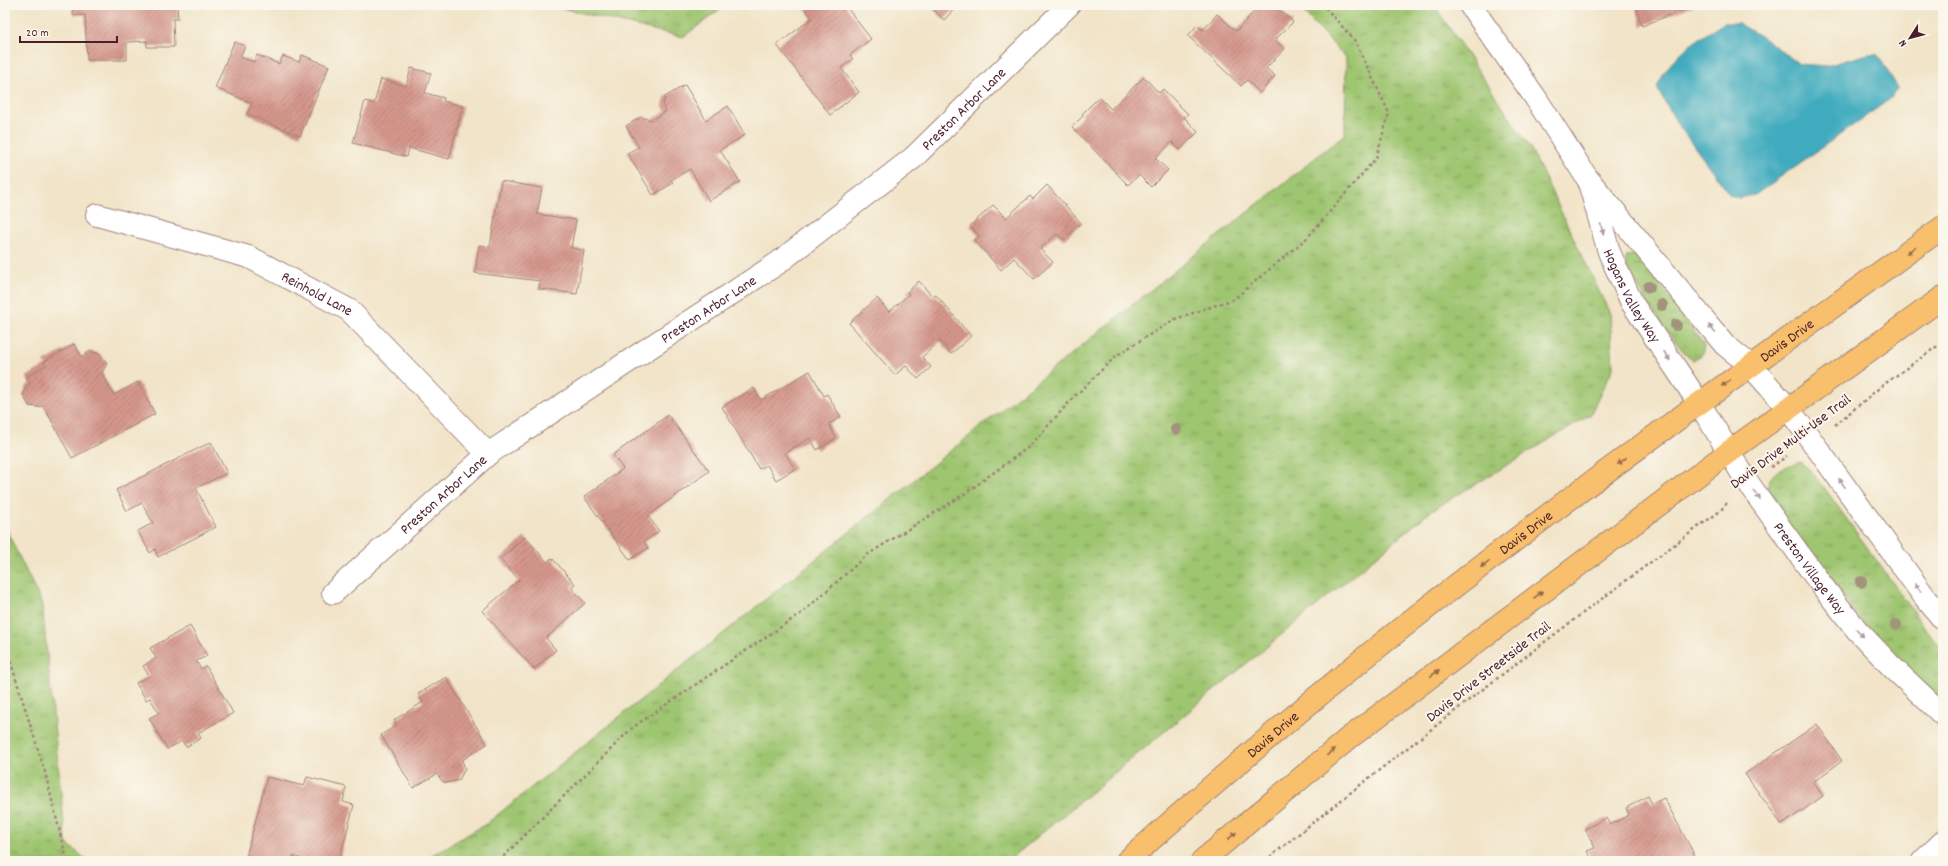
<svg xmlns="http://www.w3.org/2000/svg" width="1948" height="866" viewBox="0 0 1948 866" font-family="Dekko,sans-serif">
<defs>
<pattern id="grass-tufts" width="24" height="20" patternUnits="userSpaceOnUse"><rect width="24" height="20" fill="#9ec570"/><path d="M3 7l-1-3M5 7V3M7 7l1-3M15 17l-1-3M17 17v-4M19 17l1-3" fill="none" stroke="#839f5c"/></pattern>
<pattern id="building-hatch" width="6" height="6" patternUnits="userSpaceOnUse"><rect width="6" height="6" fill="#d5978c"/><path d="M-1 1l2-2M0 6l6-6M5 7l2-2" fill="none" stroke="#af7b73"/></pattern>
</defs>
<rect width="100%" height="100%" fill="#fbf7ec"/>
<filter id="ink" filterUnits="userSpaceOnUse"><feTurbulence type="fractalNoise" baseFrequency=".025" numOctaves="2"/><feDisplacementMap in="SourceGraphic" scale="8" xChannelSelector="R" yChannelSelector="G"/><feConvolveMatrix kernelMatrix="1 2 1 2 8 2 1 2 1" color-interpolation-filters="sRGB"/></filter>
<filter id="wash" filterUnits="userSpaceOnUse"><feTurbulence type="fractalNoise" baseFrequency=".012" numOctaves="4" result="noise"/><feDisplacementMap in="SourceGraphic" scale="16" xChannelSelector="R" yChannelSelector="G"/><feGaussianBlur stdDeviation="0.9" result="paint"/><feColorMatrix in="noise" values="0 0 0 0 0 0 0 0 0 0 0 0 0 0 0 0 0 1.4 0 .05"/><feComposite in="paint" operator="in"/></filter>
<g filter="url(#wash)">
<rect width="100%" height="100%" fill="#f1e4c8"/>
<path fill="url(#grass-tufts)" stroke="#74724e" d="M549,5h177l-43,32z
M1297,5h137l97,144 79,165 3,54 -23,47 -159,96 -423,350h-586l64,-37 859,-690 1,-76z
M1635,255l6,3 63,87 -2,10 -9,5c-24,-18 -51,-68 -68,-95l2,-9z
M1801,462l14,13 118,164 10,10v55l-69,-66 -100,-134c-1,-4 -6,-10 -6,-15 -2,-17 21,-24 33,-27z
M5,527l37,77 24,239 22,18h-83z"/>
<path fill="#3fabbe" stroke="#446574" d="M1724,23h14l26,15 35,26 27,2 42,-12h9l21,34 -8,11 -135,96 -16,3 -9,-3 -53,-72 -20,-35c13,-33 38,-47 67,-65z"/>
<g id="blocks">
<path fill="url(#building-hatch)" d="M73,5h104l1,14h-5l1,28h-27v-6l-20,1v18h-40l-2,-45h-12z
M802,5h43l26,34 -21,16 3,4 -12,9 18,24 -29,23 -53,-70 35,-27z
M929,5h29l-14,15z
M1260,5h14l19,17 -18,18 10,9 -19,19 9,8 -15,17 -13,-13 -6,6 -53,-50 9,-11 6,5 14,-16 19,17z
M1635,5h60l-53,21z
M234,42l11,4 -5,11 14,5 3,-7 22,9 4,-8 16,6 3,-7 27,11 -29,70 -53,-22 5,-11 -37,-15z
M411,68l20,5 -6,20 19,5 -1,3 20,5 -14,53 -40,-11 -2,9 -54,-14 12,-42 9,3 7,-25 25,7z
M1144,77l15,16 4,-4 25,25 -4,3 14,15 -18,18 -8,-8 -17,16 13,12 -17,17 -12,-12 -11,10 -56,-58 11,-11 -1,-2 17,-17 12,12z
M685,85l21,35 22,-14 17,29 -25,15 20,32 -31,19 -19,-32 -19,11 2,3 -20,12 -26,-42 12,-6 -13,-21 15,-9 11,3 14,-9 -3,-4 2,-10z
M501,181l41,7 -5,26 39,6 -5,28 13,2 -7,44 -38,-5 1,-8 -65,-8 4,-28 11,2z
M1047,185l34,38 -17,17 -7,-6 -17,15 13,13 -19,17 -20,-21 -13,12 -27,-30 5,-4 -9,-10 23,-21 13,13 24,-22 3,3z
M919,281l14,16 3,-2 35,41 -20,18 -11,-13 -18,16 9,10 -13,12 -12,-13 -11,9 -46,-52 28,-25 12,14 20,-18 -2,-2z
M74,344l8,13 8,-6 10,3 7,9 -5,10 12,22 24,-13 17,32 -83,44 -29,-53 -3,2 -11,-1 -6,-11 3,-9 4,-2 -4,-7 20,-12 -2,-3z
M810,371l14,25 3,-2 14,23 -12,7 7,14 -19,12 -7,-12 -25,15 10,16 -19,11 -9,-15 -8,4 -37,-62 32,-19 7,12z
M668,415l41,56 -61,45 11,15 -15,11 4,6 -18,12 -46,-63 39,-28 -10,-14z
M211,442l16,31 -31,15 20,39 -58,30 -3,-8 -5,4 -12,-22 15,-8 -11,-20 -15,8 -11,-21z
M525,537l22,25 5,-4 23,26 -4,3 14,16 -39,35 10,12 -22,19 -52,-58 37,-31 -19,-21z
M190,626l17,30 -11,5 5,8 5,-3 27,47 -35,20 3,5 -15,9 -4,-6 -15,8 -18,-31 10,-5 -9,-15 -4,2 -10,-17 13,-7 -6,-10 13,-8 -6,-10z
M446,677l41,67 -25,16 3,9 -6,11 -13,3 -4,-2 -5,-7 -24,14 -32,-53 16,-10 -3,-5 29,-18 -5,-8z
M1817,724l25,37 -29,21 10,14 -41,29 -37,-51z
M267,777l37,9 3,-9 39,10 -3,15 11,3 -15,56h-28l-18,-5 -1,5h-47z
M1648,796l4,8 12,-6 31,58 -9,5h-94l-5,-10 8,-3 -10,-19 21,-11 4,7 19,-10 -3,-7z"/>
</g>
</g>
<g filter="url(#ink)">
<use href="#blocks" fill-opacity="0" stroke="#9e827a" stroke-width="1"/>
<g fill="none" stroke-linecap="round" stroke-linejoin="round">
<g stroke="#9e827a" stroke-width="24">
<g id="street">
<path d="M1470,5l65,92 52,81 138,167 25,20 38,43 136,188 19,23"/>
<path id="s1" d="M1590,186l19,66 23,51 67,100 49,80 72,100 37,47 35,37 51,48"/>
<path id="s2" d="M97,215l152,42 100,53 139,144"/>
<path id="s3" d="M333,593l155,-139 290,-191 135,-105 156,-153"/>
<path d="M1923,861l20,-19"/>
</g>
</g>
<g stroke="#9e827a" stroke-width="24">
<g id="primary">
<path id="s4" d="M1127,861c102,-91 206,-180 314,-264 164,-128 334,-248 502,-370"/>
<path d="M1202,861l147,-123 381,-287 213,-154"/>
</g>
</g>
<path stroke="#9e827a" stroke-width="2.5" stroke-dasharray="3 3" stroke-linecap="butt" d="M1835,425l48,-40 60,-43
M1771,467l16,-11
M5,644l40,128 22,89
M499,861l134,-134 170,-115 64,-57 96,-60 67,-49 43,-48 44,-43 58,-36 59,-20 73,-61 69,-80 13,-45 -34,-72 -32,-36
M1265,861c149,-120 301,-237 455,-350l7,-8"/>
<use href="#street" stroke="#fff" stroke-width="22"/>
<use href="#primary" stroke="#f8bf6c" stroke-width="22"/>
</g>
<g fill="#a3937d">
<circle cx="1649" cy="287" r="6"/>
<circle cx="1662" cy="305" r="6"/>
<circle cx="1676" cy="325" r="6"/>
<circle cx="1176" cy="429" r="6"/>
<circle cx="1861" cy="582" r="6"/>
<circle cx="1896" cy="625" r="6"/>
</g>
<defs><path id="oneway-solid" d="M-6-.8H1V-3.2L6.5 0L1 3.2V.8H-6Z"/></defs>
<g fill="#ae9aa0">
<use href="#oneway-solid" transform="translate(1602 229) rotate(74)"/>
<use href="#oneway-solid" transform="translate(1712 329) rotate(-130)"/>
<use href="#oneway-solid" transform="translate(1667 356) rotate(56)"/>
<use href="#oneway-solid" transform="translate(1842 483) rotate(-126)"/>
<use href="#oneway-solid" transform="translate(1757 495) rotate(54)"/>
<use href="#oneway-solid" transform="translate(1918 588) rotate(-126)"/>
<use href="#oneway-solid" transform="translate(1860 633) rotate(48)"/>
</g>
<g fill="#986748">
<use href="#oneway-solid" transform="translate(1911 250) rotate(144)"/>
<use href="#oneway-solid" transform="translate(1726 383) rotate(144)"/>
<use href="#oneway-solid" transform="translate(1622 461) rotate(143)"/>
<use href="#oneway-solid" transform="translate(1485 564) rotate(143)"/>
<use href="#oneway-solid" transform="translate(1538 595) rotate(-37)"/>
<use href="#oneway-solid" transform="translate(1435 673) rotate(-37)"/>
<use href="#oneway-solid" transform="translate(1331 752) rotate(-40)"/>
<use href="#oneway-solid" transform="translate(1232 836) rotate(-40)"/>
</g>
</g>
<g text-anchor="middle" stroke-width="4" stroke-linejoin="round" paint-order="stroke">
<g font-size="15" fill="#4a1f2b" stroke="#fbf7ec">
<text dy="5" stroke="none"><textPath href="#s3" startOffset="797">Preston Arbor Lane</textPath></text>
<text dy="5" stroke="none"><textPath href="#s2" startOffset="235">Reinhold Lane</textPath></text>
<text dy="5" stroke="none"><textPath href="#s1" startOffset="118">Hogans Valley Way</textPath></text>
<text dy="5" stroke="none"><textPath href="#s3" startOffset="472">Preston Arbor Lane</textPath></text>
<text dy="5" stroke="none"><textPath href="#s4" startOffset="841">Davis Drive</textPath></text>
<text transform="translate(1790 441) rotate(-37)" y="5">Davis Drive Multi-Use Trail</text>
<text dy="5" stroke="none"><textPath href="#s3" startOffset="148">Preston Arbor Lane</textPath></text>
<text dy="5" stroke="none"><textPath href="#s4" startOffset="517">Davis Drive</textPath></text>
<text dy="5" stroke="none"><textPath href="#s1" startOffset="444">Preston Village Way</textPath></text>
<text transform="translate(1488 671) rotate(-38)" y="5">Davis Drive Streetside Trail</text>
<text dy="5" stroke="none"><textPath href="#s4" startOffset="193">Davis Drive</textPath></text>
</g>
</g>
<rect width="1948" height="866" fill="none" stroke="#fbf7ec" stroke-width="20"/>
<g transform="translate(1910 38) rotate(234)" stroke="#fbf7ec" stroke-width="3" paint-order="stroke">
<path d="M0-3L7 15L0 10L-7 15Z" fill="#4a1f2b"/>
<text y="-6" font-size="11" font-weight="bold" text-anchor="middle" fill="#4a1f2b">N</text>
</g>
<path d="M20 36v6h97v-6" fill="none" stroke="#4a1f2b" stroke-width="2"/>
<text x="26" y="36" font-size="12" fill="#4a1f2b" stroke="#fbf7ec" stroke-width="3" paint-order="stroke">20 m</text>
</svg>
